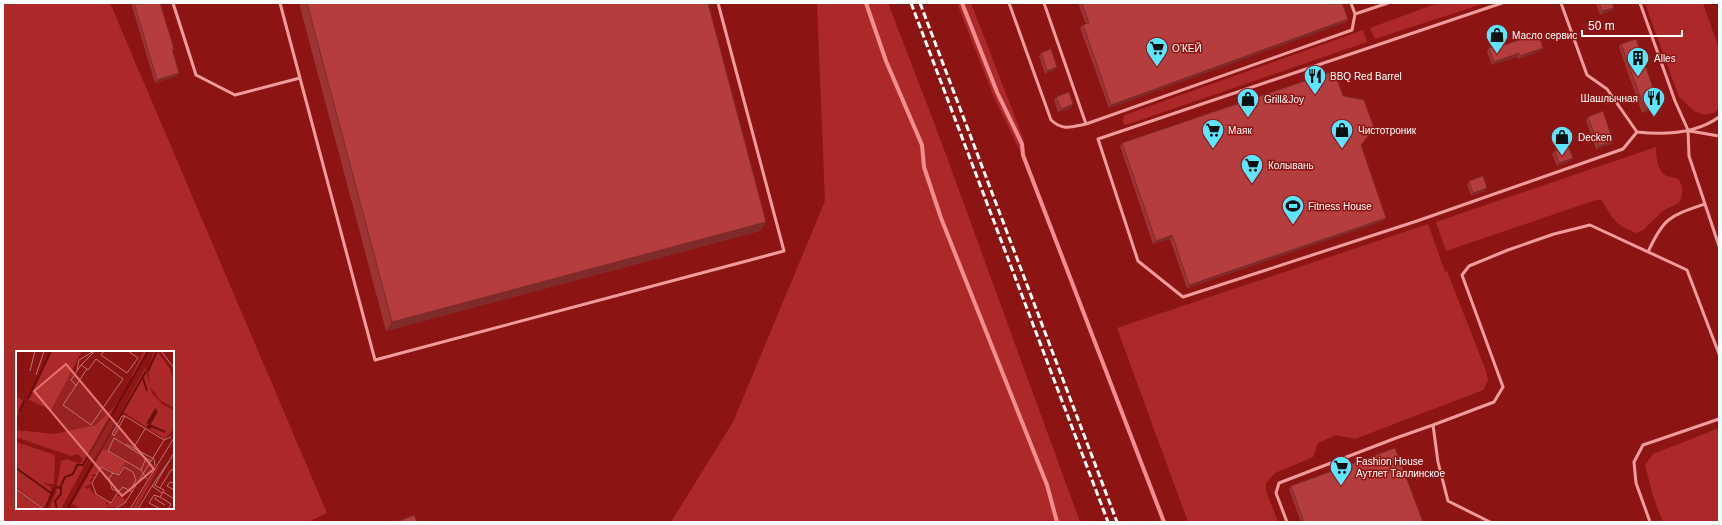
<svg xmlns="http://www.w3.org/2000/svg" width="1722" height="525" viewBox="0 0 1722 525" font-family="Helvetica,sans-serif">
<rect width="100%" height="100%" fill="#8c1514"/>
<path fill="#ad2929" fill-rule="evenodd" d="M3,3h107l217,510 -19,9h-305zM17,352h156v156h-156z
M817,3h71l50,130 142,389h-409l62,-100 92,-221z
M957,3h14l52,135 2,13 -4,2 -28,-58z
M1438,3h47l-110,36 -5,-11z
M1645,3h58l16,46v60l-5,4 -10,2 -10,-4 -15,-14z
M1363,30l4,12 -238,82 -4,1 -3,-4 3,-6z
M1656,147c0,9 1,22 9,28 3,2 10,3 14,4 4,10 5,14 0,24l-15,7 -21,20 -7,3c-22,-9 -23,-14 -34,-33h-6l-150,51 -10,-29z
M1428,224l17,48 2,-1 39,100 2,9 -5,10 -128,49 -19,-4 -18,8 -5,14 -38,16 -9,10v8l12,31h-90l-71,-194z
M1719,428v94h-56l-9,-23 -9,-34 8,-11z"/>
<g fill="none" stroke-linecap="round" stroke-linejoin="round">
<path stroke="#f38e90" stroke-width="4" d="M866,3l20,58 36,84 2,22 17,51 106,267 10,37
M962,3l35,89 25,52 1,11 141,367"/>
<path stroke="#f09c9d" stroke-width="3" d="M173,3l23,72 39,20 65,-17
M280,3l95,357 409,-109 -66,-248
M1009,3l42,117c12,11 20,7 35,4l266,-94 3,-16 -4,-11
M1044,3l42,121
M1502,3l-404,136 40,122 45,36 234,-76 206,-72 14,-17
M1561,3l26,72 20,14 30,43c28,3 59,2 82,-15
M1640,3l35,98 13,29 1,26 30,90
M1355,14l33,-11
M1690,131l29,5
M1648,252c16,-35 22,-36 57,-48
M1287,522l-11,-29 3,-10 117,-45 37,-13
M1490,522l-42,-21 -10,-39 -5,-37 61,-23 9,-15 -41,-112 7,-9 39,-16 46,-16 36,-9 97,45 32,84
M1650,522l-14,-39 -2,-21 9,-17 76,-26"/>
<path stroke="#fff" stroke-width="3" stroke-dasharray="7 3" stroke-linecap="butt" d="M911,3l197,519
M920,3l197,519"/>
</g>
<path fill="#9c3434" d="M131,3h29l14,46 -2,2 5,25 -22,7z
M299,3h409l58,219 -6,9 -374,100z
M1078,3h264l4,19 -237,86 -29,-80 3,-3 3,-1z
M1596,3h16l2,5 -3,3 -11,4z
M1621,44l36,64 -15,5 -23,-66z
M1505,45l38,3 -2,3 -23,8 -1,-2 -25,8 -5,-14 2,-3z
M1041,53l14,17 -10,4 -6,-18z
M1343,96l43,122 -3,3 -196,67 -17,-49 -17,5 -33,-98 2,-3z
M1056,97l15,11 -13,4 -4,-12z
M1588,117l25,24 -2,3 -15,5 -10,-29z
M1555,151l16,10 -14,5 -5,-12z
M1469,181l16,10 -14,5 -4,-12z
M1291,486l132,36h-122l-12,-33z"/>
<path fill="#7f2b2b" d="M1614,8l-3,3 -11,4 2,-4z
M1348,19l-2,3 -237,86 2,-3z
M1543,48l-2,3 -23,8 2,-3z
M1519,53l-2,4 -25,8 2,-3z
M1057,67l-2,3 -10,4 2,-3z
M179,73l-2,3 -22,7 2,-3z
M1073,104l-2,4 -13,4 3,-3z
M1659,105l-2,3 -15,5 3,-3z
M1613,141l-2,3 -15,5 3,-3z
M1573,158l-2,3 -14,5 2,-3z
M1487,188l-2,3 -14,5 2,-3z
M1386,218l-3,3 -196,67 2,-3z
M766,222l-6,9 -374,100 6,-9z
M1172,235l-2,4 -17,5 3,-3z"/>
<path fill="#b53d3d" stroke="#7f2b2b" d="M134,3h26l14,46h-2l7,24 -22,7z
M307,3h401l58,219 -374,100z
M1082,3h260l6,16 -237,86 -28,-80 6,-2z
M1599,3h13l2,5 -12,3z
M1538,33l5,15 -23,8 -1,-3 -25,9 -5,-14 16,-5v2z
M1636,39l23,66 -14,5 -24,-66z
M1051,49l6,18 -10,4 -6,-18z
M1334,71l9,25 21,4 10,28 -13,17 25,73 -197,67 -17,-50 -16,6 -34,-98z
M1069,92l4,12 -12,5 -5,-12z
M1603,111l10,30 -14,5 -11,-29z
M1568,146l5,12 -14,5 -4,-12z
M1483,176l4,12 -14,5 -4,-12z
M1395,448l28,74h-119l-13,-36z
M414,515l3,7h-20z"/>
<defs>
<g id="shop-pin" transform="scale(1.15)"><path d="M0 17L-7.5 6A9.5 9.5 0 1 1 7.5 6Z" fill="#5ce5ff" stroke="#8c1514"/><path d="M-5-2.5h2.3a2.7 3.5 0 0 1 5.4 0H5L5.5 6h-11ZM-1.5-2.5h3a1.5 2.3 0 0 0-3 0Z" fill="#111"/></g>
<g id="supermarket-pin" transform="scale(1.15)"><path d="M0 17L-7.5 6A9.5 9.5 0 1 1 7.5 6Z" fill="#5ce5ff" stroke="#8c1514"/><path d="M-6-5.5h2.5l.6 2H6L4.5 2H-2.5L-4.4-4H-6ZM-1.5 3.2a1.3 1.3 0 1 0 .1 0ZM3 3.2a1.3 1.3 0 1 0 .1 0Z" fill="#111"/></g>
<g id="building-pin" transform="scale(1.15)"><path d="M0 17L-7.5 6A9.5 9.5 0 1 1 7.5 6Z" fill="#5ce5ff" stroke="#8c1514"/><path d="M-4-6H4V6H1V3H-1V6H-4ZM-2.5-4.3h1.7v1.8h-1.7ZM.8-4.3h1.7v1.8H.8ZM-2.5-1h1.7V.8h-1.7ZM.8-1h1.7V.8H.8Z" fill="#111"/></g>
<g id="restaurant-pin" transform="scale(1.15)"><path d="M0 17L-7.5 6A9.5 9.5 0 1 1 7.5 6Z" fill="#5ce5ff" stroke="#8c1514"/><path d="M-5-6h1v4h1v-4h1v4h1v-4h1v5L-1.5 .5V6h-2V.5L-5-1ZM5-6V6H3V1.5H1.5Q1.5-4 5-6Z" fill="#111"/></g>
<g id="stadium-pin" transform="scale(1.15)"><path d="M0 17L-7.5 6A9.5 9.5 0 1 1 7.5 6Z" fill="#5ce5ff" stroke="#8c1514"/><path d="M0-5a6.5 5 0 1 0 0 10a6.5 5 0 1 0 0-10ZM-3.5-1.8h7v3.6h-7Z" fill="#111"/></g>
</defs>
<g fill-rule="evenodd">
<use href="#shop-pin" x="1497" y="35"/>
<use href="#supermarket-pin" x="1157" y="48"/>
<use href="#building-pin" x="1638" y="58"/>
<use href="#restaurant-pin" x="1315" y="76"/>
<use href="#restaurant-pin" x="1654" y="98"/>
<use href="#shop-pin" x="1248" y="99"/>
<use href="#supermarket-pin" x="1213" y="130"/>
<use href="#shop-pin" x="1342" y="130"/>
<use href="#shop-pin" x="1562" y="137"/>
<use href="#supermarket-pin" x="1252" y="165"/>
<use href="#stadium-pin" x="1293" y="206"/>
<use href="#supermarket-pin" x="1341" y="467"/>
</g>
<g text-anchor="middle" stroke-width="3" stroke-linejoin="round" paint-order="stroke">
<g font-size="10" fill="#fff" stroke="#8c1514" text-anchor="start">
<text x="1512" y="39">Масло сервис</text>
<text x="1172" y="52">О’КЕЙ</text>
<text x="1654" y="62">Alles</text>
<text x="1330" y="80">BBQ Red Barrel</text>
<text x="1638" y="102" text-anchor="end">Шашлычная</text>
<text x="1264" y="103">Grill&amp;Joy</text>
<text x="1228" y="134">Маяк</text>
<text x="1358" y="134">Чистотроник</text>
<text x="1578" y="141">Decken</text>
<text x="1268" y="169">Колывань</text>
<text x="1308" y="210">Fitness House</text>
<text x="1356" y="465">Fashion House<tspan x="1356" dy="12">Аутлет Таллинское</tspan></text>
</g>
</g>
<g transform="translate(16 351)">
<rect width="158" height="158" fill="#8c1514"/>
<path d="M35,0h31l-31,59 -24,-11zM128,0h5l-18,28v-2zM138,0h3l13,18 4,13v26l-14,-8 -10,-14 -2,-17zM129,17l7,25 11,12 11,5v19l-9,10 -43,-28 -13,23zM114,30l-69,128h-12l7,-17 5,-31 6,-2 13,5 3,-5 -5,-5 -7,2 -55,-19v-7l38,4 42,-9 19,-19zM0,46l8,4 -8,17zM0,91l39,13 -1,29 -11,-1 8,4v5l-6,16 -29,-20zM87,98l22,13 -7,12 -17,-8 -4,8 -6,1 3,2 -4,3 1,4 -7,3 3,2 2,-2 3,5 14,9 1,8h-26l-9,-5zM144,114l-24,44h-4l23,-38zM0,138l28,20h-28zM101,144l9,5 -1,3 -11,4h-7l1,-5h5z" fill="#ad2929"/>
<path fill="none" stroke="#680e0c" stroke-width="2" d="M132,20l9,-20M126,24l5,16M12,48l23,-48M3,61l5,-11M131,73l9,-15M133,74l16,7M135,77l-3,-1 9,-16M0,117l35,25M40,136l4,1 5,-11 8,-3 4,-9h6l65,-114M29,158l10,-22M41,158l-2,-8 6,-7v-7M51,158l79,-138"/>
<path fill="none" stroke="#ba7372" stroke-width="1" d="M88,0l-3,4 26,18 11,-15 -10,-7M145,0l13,17M65,14l6,4 1,1 8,-11 27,20 -32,46 -28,-20 24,-36M61,19l2,-10 15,-9M14,20l5,-20M20,24l8,-24M61,35l-6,-6 10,-15 14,-14M109,65l39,24M98,85l-2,-2 10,-18h3M98,85l11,-20M110,93l28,15 1,7M118,96l11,-18M130,107l-5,12 6,9M125,119l-33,-19 6,-13 37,23M97,122l-12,-6 -9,16 4,11 15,9 7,-11M158,132l-4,-1 -3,4 7,4M138,134l10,5 -1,2M139,134l19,-32M136,135l17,-25M144,137l11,-18h3M0,138l28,20M114,140l6,-11 -3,-8 -9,-5 -5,8 -6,-2 -4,5 3,11 6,3 5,-5 7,4 2,1M140,146l-1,2 10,6M144,146l-6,-2 -5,8 12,6M98,158l11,-6 39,-63 7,-3M114,158l44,-71M122,158l14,-23 10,7M152,158l3,-5 -11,-7 3,-5 11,7"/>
<path fill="#e47373" fill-opacity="0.15" stroke="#e47373" stroke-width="2" d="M50,13l88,105 -32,27 -88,-105z"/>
<rect width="158" height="158" fill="none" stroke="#fff" stroke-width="2"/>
</g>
<rect width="1722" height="525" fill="none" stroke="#ffffff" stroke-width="8"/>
<path d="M1582 30v6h100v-6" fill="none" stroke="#ffffff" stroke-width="2"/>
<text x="1588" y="30" font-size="12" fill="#ffffff" stroke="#8c1514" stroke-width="3" paint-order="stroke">50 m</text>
</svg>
